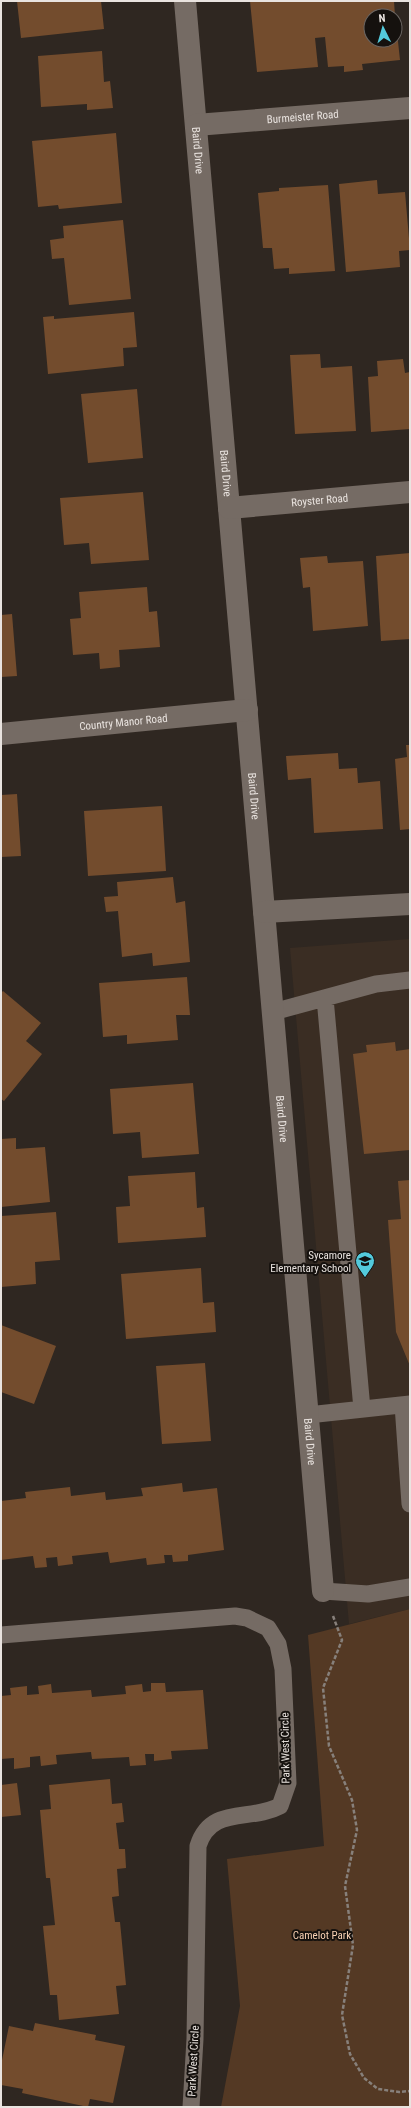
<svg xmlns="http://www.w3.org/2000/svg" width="411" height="2108" viewBox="0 0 411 2108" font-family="'Roboto Condensed',sans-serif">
<rect width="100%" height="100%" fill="#2f2721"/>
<path fill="#3a2d23" d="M410,939v670l-61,15 -59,-676z"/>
<path fill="#543924" d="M410,1609v498h-189l19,-101 -13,-147 97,-13 -16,-211z"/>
<path fill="#734c2d" d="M17,1h84l3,28 -83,9z
M250,1h144l1,15h-24v24h24l1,-17 4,37 -38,4 1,6 -19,2v-6l-16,1 -3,-30 -10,1 3,29 -61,5z
M102,51l2,31 6,-1 3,27 -26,2v-6l-46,3 -3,-51z
M116,133l6,70 -63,6 -1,-4 -20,2 -6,-66z
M377,180l1,14 27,-2 5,58 -11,1 1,16 -54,5 -7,-88z
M328,185l7,86 -46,3v-6l-15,1 -2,-21h-9l-5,-55 21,-2v-3z
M123,220l8,79 -62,6 -5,-47 -12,1 -2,-19 14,-2 -1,-12z
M134,312l3,35 -14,1 1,18 -76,8 -5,-57 11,-1v3z
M320,354l1,14 31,-2 4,65 -61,3 -5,-79z
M403,359l2,14 5,-1v57l-39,3 -3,-55 10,-1 -1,-15z
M137,389l6,69 -55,5 -7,-69z
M143,492l6,68 -58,4 -2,-21 -25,2 -4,-47z
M410,553v86l-29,2 -5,-85z
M327,556l1,7 35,-2 5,65 -55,5 -3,-44 -7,1 -3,-30z
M147,587l2,25 8,-1 3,36 -41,3 1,17 -20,2 -1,-16 -26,2 -3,-36 11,-1 -2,-26z
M12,614l5,62 -16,1v-62z
M406,745h4v84l-10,1 -5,-71 12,-2z
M338,753l1,16 18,-1 1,15 22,-2 3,48 -69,4 -3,-55 -23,2 -2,-24z
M17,794l4,62 -20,1v-62z
M162,806l4,65 -78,5 -4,-65z
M173,877l3,26 9,-2 5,61 -37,4 -1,-13 -30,4 -4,-46 -12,1 -2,-15 14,-1 -1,-14z
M187,977l3,38h-14l2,25 -51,4v-9l-24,2 -4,-54z
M3,991l38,32 -15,18 16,13 -38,47 -3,-2v-106z
M395,1042l1,9 14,-2v101l-46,4 -11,-100 14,-2 -1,-7z
M193,1083l6,71 -57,4 -2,-26 -27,2 -3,-45z
M16,1138v11l29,-2 5,55 -49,5v-68z
M195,1172l2,36 7,-1 2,30 -88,6 -2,-36 14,-1 -2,-30z
M410,1180v186l-14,-34 -8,-112 13,-1 -3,-38z
M56,1212l4,48 -25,2 1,22 -35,3v-71z
M201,1268l2,35 11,-1 2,30 -90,7 -5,-65z
M1,1325l55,21 -22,58 -33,-12z
M205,1363l6,78 -49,3 -6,-78z
M182,1483l1,9 34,-4 7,62 -36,5v6l-15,1 -1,-7h-8l1,8 -18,2 -1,-7 -36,5 -2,-11 -36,4 1,8 -15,2 -1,-9 -11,1 1,9 -12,1 -2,-12 -32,4v-59l25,-3 -1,-6 45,-5 1,9 34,-4 1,8 37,-4 -2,-8z
M151,1683h14l1,9 37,-2 5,59 -37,2 1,8 -18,2v-7h-9l1,11 -16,1 -1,-9 -37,2 -1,-7 -35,3 1,9 -16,2 -1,-10 -10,1v10l-16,2v-11l-13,1v-63l10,-1 -1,-7 17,-2v9l12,-1 -1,-8 13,-2 1,9 39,-3 1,7 34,-3 -1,-8 17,-2 1,8 8,-1z
M110,1779l2,25 10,-1 2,19 -8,1 3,26h6l1,19 -9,1 2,27 -7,1 3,25h5l6,63 -10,1 3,28 -60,6 -2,-25h-7l-7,-69 12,-1 -5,-47h-4l-6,-68 11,-1 -2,-24z
M17,1783l4,32 -20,2v-32z
M35,2023l61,12 -1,5 30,6 -12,57 -23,-4 -2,8 -66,-14 1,-4 -22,-4v-20l8,-39 24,5z"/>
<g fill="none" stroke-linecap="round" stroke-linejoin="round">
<path stroke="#87807b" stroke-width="2.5" stroke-dasharray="4 2" stroke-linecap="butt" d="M333,1616l9,24 -19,48 6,58 23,54 5,30 -12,56 8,59 -11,70 8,39 14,24 14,11 21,3 11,-1"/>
<path stroke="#756b64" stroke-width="17" d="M325,998l37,411
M273,1012l103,-28 34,-4
M403,1405l7,99
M308,1415l102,-11
M323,1591l45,3 42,-7
M1,1635l234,-19 12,2 21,10 10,16 5,25 5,114 -8,23c-30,16 -69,-1 -82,40l-3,193 -4,68"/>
<g stroke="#756b64" stroke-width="22">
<path id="s1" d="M185,1l138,1590"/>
<path id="s2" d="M196,125l214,-17"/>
<path id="s3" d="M229,508l181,-16"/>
<path id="s4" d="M1,734l246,-24"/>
<path d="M264,912l146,-8"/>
</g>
</g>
<defs>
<g id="school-pin" transform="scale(1)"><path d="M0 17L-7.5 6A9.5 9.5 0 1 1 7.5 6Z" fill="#53cadc" stroke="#15110e"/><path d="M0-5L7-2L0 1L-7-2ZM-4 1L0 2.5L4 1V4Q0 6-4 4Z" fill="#111"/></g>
</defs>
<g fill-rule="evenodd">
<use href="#school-pin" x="365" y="1261"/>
</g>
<g text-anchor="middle" stroke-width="4" stroke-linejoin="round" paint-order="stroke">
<g font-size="11" fill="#e9e3df" stroke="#15110e">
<text dy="4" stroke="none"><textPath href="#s2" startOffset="107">Burmeister Road</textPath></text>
<text dy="4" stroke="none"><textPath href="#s1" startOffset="150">Baird Drive</textPath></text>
<text dy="4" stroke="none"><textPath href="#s1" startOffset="474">Baird Drive</textPath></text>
<text dy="4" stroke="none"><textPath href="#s3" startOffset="91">Royster Road</textPath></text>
<text dy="4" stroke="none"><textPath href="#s4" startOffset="123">Country Manor Road</textPath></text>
<text dy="4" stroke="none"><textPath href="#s1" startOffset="798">Baird Drive</textPath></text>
<text dy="4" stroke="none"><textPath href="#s1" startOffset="1122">Baird Drive</textPath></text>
<text dy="4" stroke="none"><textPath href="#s1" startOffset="1446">Baird Drive</textPath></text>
<text transform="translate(285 1748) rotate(-91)" y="4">Park West Circle</text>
<text transform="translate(193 2061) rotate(-87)" y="4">Park West Circle</text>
</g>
<g font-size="11" fill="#e9e3df" stroke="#15110e" text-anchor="end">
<text x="351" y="1259">Sycamore<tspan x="351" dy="13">Elementary School</tspan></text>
</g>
<g font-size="11" fill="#f9d1b3" stroke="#15110e">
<text x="322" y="1939">Camelot Park</text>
</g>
</g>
<rect width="411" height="2108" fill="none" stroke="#e9e3df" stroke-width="4"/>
<g transform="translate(383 28) rotate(355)"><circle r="19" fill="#15110e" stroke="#6a6562"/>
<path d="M0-3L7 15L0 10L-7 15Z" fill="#53cadc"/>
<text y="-6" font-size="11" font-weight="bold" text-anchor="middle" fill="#e9e3df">N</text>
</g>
</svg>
